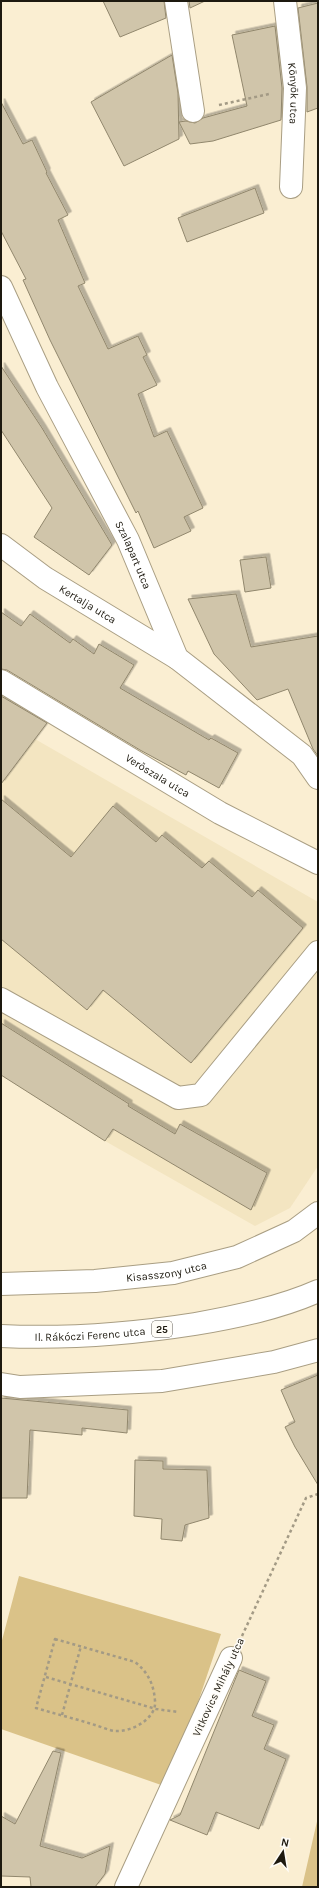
<svg xmlns="http://www.w3.org/2000/svg" width="319" height="1888" viewBox="0 0 319 1888" font-family="Karla,sans-serif">
<defs>
<filter id="shadow"><feDropShadow dx="3.5" dy="-3.5" stdDeviation="0" flood-color="#0004"/></filter>
</defs>
<rect width="100%" height="100%" fill="#faeed2"/>
<path fill="#f3e5c1" d="M1,717l34,22 283,163v264l-28,42 -35,18 -150,-85 -104,-66z"/>
<path fill="#dac288" d="M19,1576l202,58 -28,83 -29,69 -163,-57v-85z
M318,1817v70h-16z"/>
<path fill="#d0c5aa" stroke="#91876d" filter="url(#shadow)" d="M103,1h61l2,17 -46,19z
M189,1h16l-15,7z
M318,3v105l-11,4v-25l-9,-79z
M275,26l7,62 -1,32 -68,21 -23,3 -11,-22 7,-1 9,2 8,-5 44,-12 -15,-71z
M172,55l6,38 1,46 -55,27 -33,-64z
M1,102l22,42 9,-4 15,32 -1,1 22,42 -10,5 27,63 -7,3 30,63 30,-13 9,19 -4,2 14,28 -19,9 16,43 13,-6 36,77 -19,9 7,14 -37,17 -16,-37 -2,2 -86,-173 -27,-60 3,-1 -25,-48z
M255,188l9,25 -77,29 -9,-24z
M1,366l41,62 70,117 -23,30 -55,-38 18,-29 -51,-78z
M266,557l5,31 -26,4 -5,-32z
M236,594l15,53 67,-11v120l-5,-7 -25,-60 -31,11 -43,-46 -26,-55z
M1,612l20,14 9,-12 40,29 3,-4 21,15 5,-10 35,21 -14,23 89,52 2,-2 27,15 -19,35 -31,-17 -2,4 -46,-25 -133,-80 -6,-1z
M1,696l46,27 -46,61z
M1,799l70,58 42,-51 43,36 6,-7 40,33 7,-7 43,36 6,-7 45,38 -112,135 -88,-73 -16,20 -86,-71z
M1,1023l128,81 -1,2 47,28 5,-10 87,49 -16,37 -138,-81 -8,12 -104,-66z
M318,1375v110l-23,-38 -10,-20 10,-5 -14,-32z
M1,1398l127,12 -1,23 -45,-5v7l-52,-5 -3,68h-26z
M135,1460l28,1v8l44,1 2,48 -24,7 -3,16 -21,-2 1,-20 -28,-3z
M239,1670l27,11 -14,35 22,9 -10,24 22,10 -27,70 -43,-17 -9,23 -37,-15 10,-5z
M53,1751l8,2 -21,93 42,12 28,-12 -5,28 -10,13h-64l-1,-10 -29,-1v-60l14,8z"/>
<g fill="none" stroke-linecap="round" stroke-linejoin="round">
<g stroke="#a99e83" stroke-width="24">
<g id="minor">
<path d="M176,1l17,110"/>
<path id="s1" d="M285,1l10,87 -4,99"/>
<path id="s2" d="M1,287l46,100 81,153 49,118 125,97 16,23"/>
<path id="s3" d="M1,545l44,33 132,80"/>
<path id="s4" d="M1,681l219,132 98,50"/>
<path d="M1,999l177,99 23,-3 117,-143"/>
<path d="M126,1887l105,-229"/>
</g>
</g>
<g stroke="#a99e83" stroke-width="24">
<g id="major">
<path id="s5" d="M1,1284l94,-3 78,-8 64,-16 57,-26 24,-18"/>
<path id="s6" d="M1,1336c65,3 130,-2 194,-12 41,-7 85,-16 123,-33"/>
<path d="M1,1384l19,3 142,-6 112,-19 44,-12"/>
</g>
</g>
<path stroke="#a39a85" stroke-width="2.5" stroke-dasharray="3 3" stroke-linecap="butt" d="M219,105l50,-11
M242,1636l64,-138 12,-4
M55,1639l80,23c13,10 19,23 20,39 2,17 -23,31 -39,30 -6,0 -14,-4 -21,-6 -19,-6 -39,-11 -59,-17z
M46,1677l110,32 22,3
M62,1715l19,-69"/>
<use href="#minor" stroke="#fff" stroke-width="22"/>
<use href="#major" stroke="#fff" stroke-width="22"/>
</g>
<g text-anchor="middle" stroke-width="3" stroke-linejoin="round" paint-order="stroke">
<rect fill="#fefcf7" stroke="#605d55" stroke-width="1" x="152" y="1321" width="20" height="16" rx="3"/>
<g font-size="10" font-weight="bold" fill="#1d190f">
<text x="162" y="1333">25</text>
</g>
<g font-size="11" fill="#1d190f" stroke="#fefcf7">
<text dy="4" stroke="none"><textPath href="#s1" startOffset="93">Könyök utca</textPath></text>
<text dy="4" stroke="none"><textPath href="#s2" startOffset="299">Szalapart utca</textPath></text>
<text dy="4" stroke="none"><textPath href="#s3" startOffset="105">Kertalja utca</textPath></text>
<text dy="4" stroke="none"><textPath href="#s4" startOffset="183">Verőszala utca</textPath></text>
<text dy="4" stroke="none"><textPath href="#s5" startOffset="166">Kisasszony utca</textPath></text>
<text dy="4" stroke="none"><textPath href="#s6" startOffset="89">II. Rákóczi Ferenc utca</textPath></text>
<text transform="translate(218 1687) rotate(-65)" y="4">Vitkovics Mihály utca</text>
</g>
</g>
<rect width="319" height="1888" fill="none" stroke="#1d190f" stroke-width="4"/>
<g transform="translate(283 1852) rotate(12)" stroke="#fefcf7" stroke-width="3" paint-order="stroke">
<path d="M0-3L7 15L0 10L-7 15Z" fill="#1d190f"/>
<text y="-6" font-size="11" font-weight="bold" text-anchor="middle" fill="#1d190f">N</text>
</g>
</svg>
